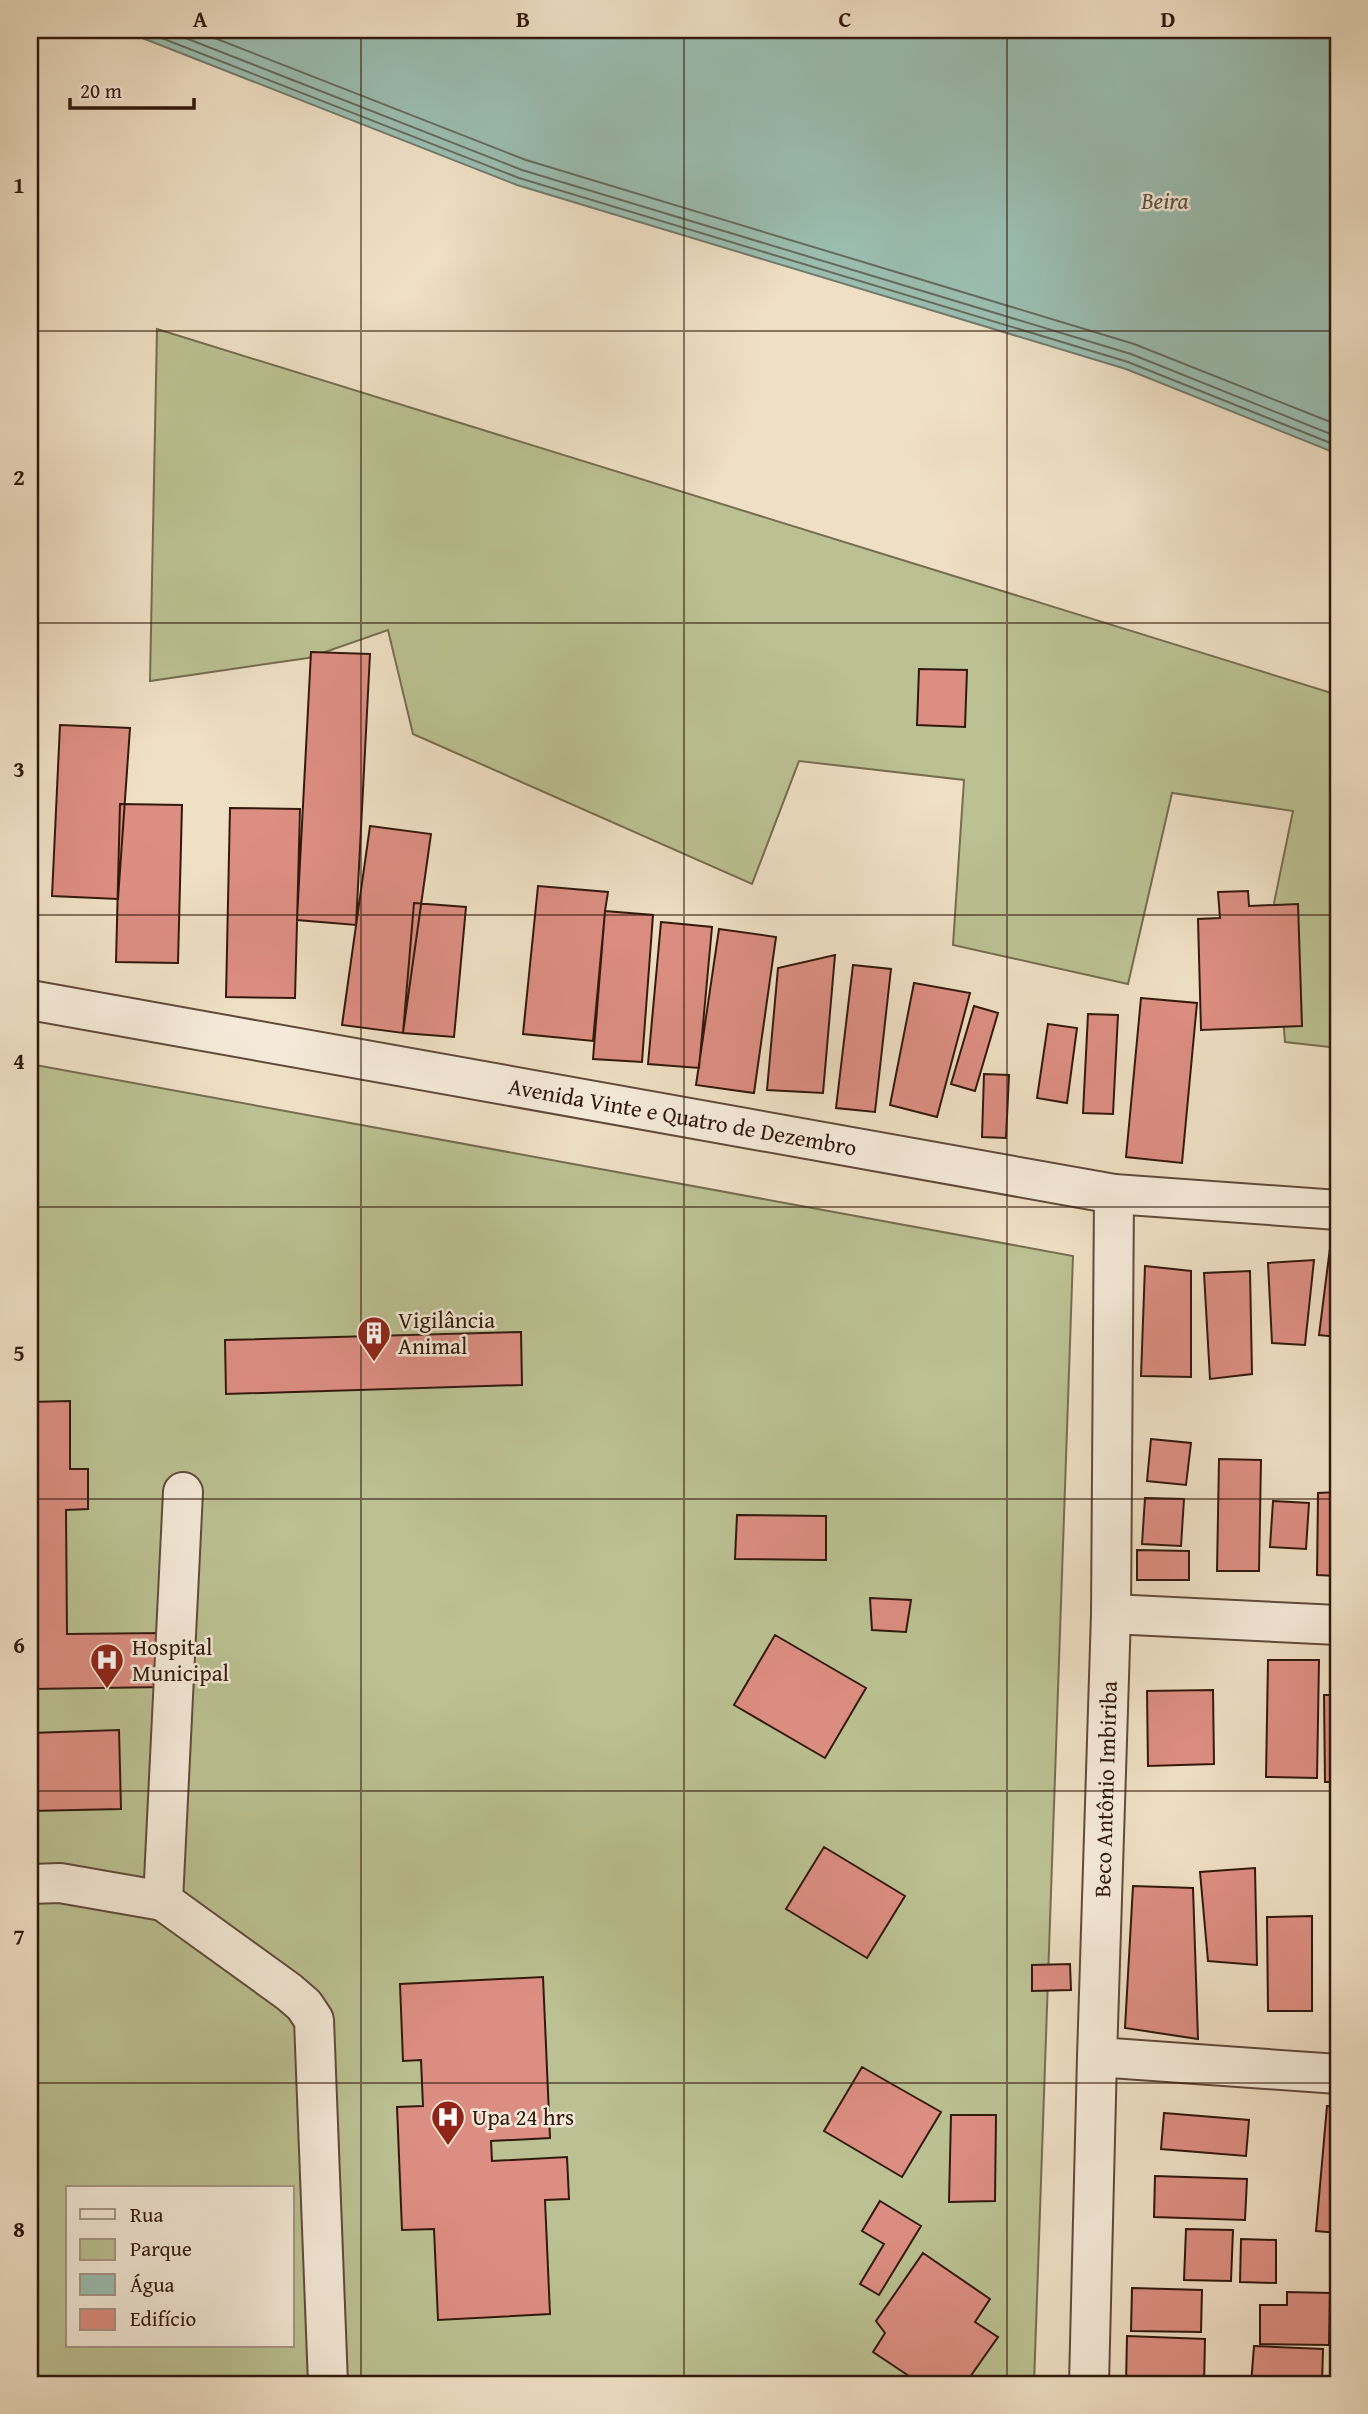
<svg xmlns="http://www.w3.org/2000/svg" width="1368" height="2414" viewBox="0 0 1368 2414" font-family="'Gentium Book Plus',serif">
<rect width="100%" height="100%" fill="#efdfc4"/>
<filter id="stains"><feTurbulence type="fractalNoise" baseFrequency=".00286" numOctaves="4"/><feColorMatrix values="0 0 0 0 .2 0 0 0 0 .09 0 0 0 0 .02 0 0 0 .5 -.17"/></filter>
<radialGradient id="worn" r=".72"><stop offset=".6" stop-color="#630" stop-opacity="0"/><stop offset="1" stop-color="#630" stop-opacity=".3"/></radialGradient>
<path fill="#bbc192" stroke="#776d50" stroke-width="2" fill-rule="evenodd" d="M157,329l1181,366v353l-53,-6 -11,-139 19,-92 -121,-18 -44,191 -175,-39 11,-165 -165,-19 -47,123 -339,-150 -25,-104 -80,28 -158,23z
M30,1064l1043,192 -39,1128h-1004zM68,2188h224v158h-224z"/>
<path fill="#9abdb0" stroke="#717b6f" stroke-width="2" d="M122,30h1216v424l-212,-85 -609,-184z"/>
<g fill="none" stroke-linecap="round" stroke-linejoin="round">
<path stroke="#666b5e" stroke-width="2" d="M141,30l378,148 609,184 210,84
M165,30l357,140 609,184 207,83
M194,30l332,130 608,184 204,81"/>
</g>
<path fill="#dd8e82" stroke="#33190d" stroke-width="2" d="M311,652l59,2 -14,271 -59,-5z
M919,669l48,1 -2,57 -48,-2z
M60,725l70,3 -12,171 -66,-3z
M120,804l62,1 -4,158 -62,-1z
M230,808l70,1 -5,189 -69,-1z
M370,826l61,8 -28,199 -61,-8z
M538,886l70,6 -3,19 -12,130 -70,-7z
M1248,891l1,15 49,-2 4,122 -101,4 -3,-111 22,-1 -2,-26z
M414,903l52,4 -12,130 -51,-4z
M605,911l48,4 -11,147 -49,-3z
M661,922l51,5 -13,141 -51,-4z
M719,929l57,8 -22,156 -58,-8z
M835,955l-12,138 -56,-3 11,-122z
M853,965l38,4 -16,143 -39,-4z
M914,983l56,10 -33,124 -47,-12z
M1141,998l56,5 -15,160 -56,-6z
M974,1006l24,7 -23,78 -24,-7z
M1088,1014l30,1 -5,99 -30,-1z
M1048,1024l29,4 -10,75 -30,-5z
M984,1074l25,1 -3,63 -24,-1z
M1330,1248l8,1v88l-19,-2z
M1314,1260l-9,85 -33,-2 -4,-80z
M1145,1266l46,5v106l-50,-1z
M1250,1271l2,103 -42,5 -6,-106z
M521,1332l1,53 -296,9 -1,-54z
M70,1401v68h18v40l-22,1 1,124 98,-1v54l-135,2v-287z
M1151,1439l40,4 -5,42 -39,-4z
M1219,1459l42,1 -2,111h-42z
M1338,1492v84l-21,-1 1,-82z
M1145,1498l39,1 -3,47 -39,-2z
M1273,1501l36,2 -3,46 -36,-2z
M737,1515l89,1v44l-91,-1z
M1137,1550l52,1v29h-52z
M870,1598l41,2 -5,32 -34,-2z
M775,1635l91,53 -41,70 -91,-53z
M1268,1660h51l-2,118 -51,-1z
M30,1689h5l-1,44h-4z
M1213,1690l1,74 -66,2 -1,-75z
M1324,1695h14v87h-13z
M119,1730l2,79 -91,2v-78z
M824,1847l81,49 -38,62 -81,-49z
M1255,1868l2,97 -49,-4 -8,-89z
M1133,1886l60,2 5,151 -73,-11z
M1312,1916v95h-44l-1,-94z
M1070,1964l1,26 -39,1v-26z
M543,1977l7,161 -59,3 1,20 75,-4 2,42 -24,1 5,114 -112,6 -4,-91 -32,1 -5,-123 26,-1 -2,-46 -18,1 -3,-77z
M862,2067l79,45 -39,65 -78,-46z
M1327,2106l11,1v126l-22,-2z
M1164,2113l85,7 -3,36 -85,-7z
M951,2115h45l-1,86 -46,1z
M1155,2176l92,3 -2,41 -91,-3z
M880,2201l41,25 -42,69 -19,-11 24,-40 -22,-13z
M1186,2229l47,1 -2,51 -47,-1z
M1241,2239l35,1v43l-36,-1z
M923,2253l67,46 -15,23 23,15 -33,47h-44l-48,-32 12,-19 -9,-12z
M1132,2288l70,2 -1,42 -70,-1z
M1287,2292l43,1 -1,52 -69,-1v-39h27z
M1127,2336l78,3 -1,45h-78z
M1254,2346l69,3 -1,35h-71z"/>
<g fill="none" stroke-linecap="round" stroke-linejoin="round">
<g stroke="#624a3b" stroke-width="42">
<g id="minor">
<path id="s1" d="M30,1000l1084,194 224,16"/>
<path d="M1111,1614l227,11"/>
<path d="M30,1884l30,-1 103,18 126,91 15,13 10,15 14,364"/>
<path d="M163,1901l20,-409"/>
<path d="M1097,2057l241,17"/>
<path id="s2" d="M1089,2384l8,-327 14,-443 3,-420"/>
</g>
</g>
<use href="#minor" stroke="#f5ead9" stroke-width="38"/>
</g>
<path fill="none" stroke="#33190d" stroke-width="2" stroke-opacity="0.55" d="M361,30v2354M684,30v2354M1007,30v2354M30,331h1308M30,623h1308M30,915h1308M30,1207h1308M30,1499h1308M30,1791h1308M30,2083h1308"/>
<defs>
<g id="building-pin" transform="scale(1.75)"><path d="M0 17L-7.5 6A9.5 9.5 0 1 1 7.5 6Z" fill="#8f2418" stroke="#f5ead9"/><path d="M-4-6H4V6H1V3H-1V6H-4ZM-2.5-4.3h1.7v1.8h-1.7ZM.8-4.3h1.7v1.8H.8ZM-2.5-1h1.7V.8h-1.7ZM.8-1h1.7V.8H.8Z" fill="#fff"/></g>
<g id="hospital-pin" transform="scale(1.75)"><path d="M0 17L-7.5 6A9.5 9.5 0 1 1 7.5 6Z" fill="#8f2418" stroke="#f5ead9"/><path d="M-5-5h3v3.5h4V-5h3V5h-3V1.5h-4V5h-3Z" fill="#fff"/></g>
</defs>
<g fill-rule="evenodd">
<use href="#building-pin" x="374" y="1333"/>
<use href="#hospital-pin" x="107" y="1660"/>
<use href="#hospital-pin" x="448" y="2117"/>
</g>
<g text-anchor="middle" stroke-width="5" stroke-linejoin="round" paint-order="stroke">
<g font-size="23" fill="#33190d" stroke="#f5ead9">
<text dy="8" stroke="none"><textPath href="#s1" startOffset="663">Avenida Vinte e Quatro de Dezembro</textPath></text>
<text dy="8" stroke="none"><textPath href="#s2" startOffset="595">Beco Antônio Imbiriba</textPath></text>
</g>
<g font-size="23" fill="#33190d" stroke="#f5ead9" text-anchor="start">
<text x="398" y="1328">Vigilância<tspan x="398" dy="26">Animal</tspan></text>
<text x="132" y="1655">Hospital<tspan x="132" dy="26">Municipal</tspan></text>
<text x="472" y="2125">Upa 24 hrs</text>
</g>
<g font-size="24" font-style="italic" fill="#575246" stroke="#f5ead9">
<text x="1165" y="209">Beira</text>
</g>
</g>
<rect width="1368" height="2414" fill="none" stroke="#efdfc4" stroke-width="77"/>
<rect x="66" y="2186" width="228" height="161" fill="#f5ead9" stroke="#a79687" stroke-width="2"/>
<rect x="80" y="2209" width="35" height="10" fill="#f5ead9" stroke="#a79687" stroke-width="2"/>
<text x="130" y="2222" font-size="21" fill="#33190d">Rua</text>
<rect x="80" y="2239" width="35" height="21" fill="#bbc192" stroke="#a79687" stroke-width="2"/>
<text x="130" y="2256" font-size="21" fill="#33190d">Parque</text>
<rect x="80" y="2274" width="35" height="21" fill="#9abdb0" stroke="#a79687" stroke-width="2"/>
<text x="130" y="2292" font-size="21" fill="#33190d">Água</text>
<rect x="80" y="2309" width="35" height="21" fill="#dd8e82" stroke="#a79687" stroke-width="2"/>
<text x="130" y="2326" font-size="21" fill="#33190d">Edifício</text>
<path d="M70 98v10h124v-10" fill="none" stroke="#33190d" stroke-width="3.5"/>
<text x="80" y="98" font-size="21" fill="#33190d" stroke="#f5ead9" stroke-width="5" paint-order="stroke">20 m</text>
<rect x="38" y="38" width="1292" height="2338" fill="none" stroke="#33190d" stroke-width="2.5"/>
<g font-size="23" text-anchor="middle" font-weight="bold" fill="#33190d">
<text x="200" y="27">A</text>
<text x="523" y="27">B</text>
<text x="845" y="27">C</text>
<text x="1168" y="27">D</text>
<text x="19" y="193">1</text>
<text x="19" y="485">2</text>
<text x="19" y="777">3</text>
<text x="19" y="1069">4</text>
<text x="19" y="1361">5</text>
<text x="19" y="1653">6</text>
<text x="19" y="1945">7</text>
<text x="19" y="2237">8</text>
</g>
<rect width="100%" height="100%" filter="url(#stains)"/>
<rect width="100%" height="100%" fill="url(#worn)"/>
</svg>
